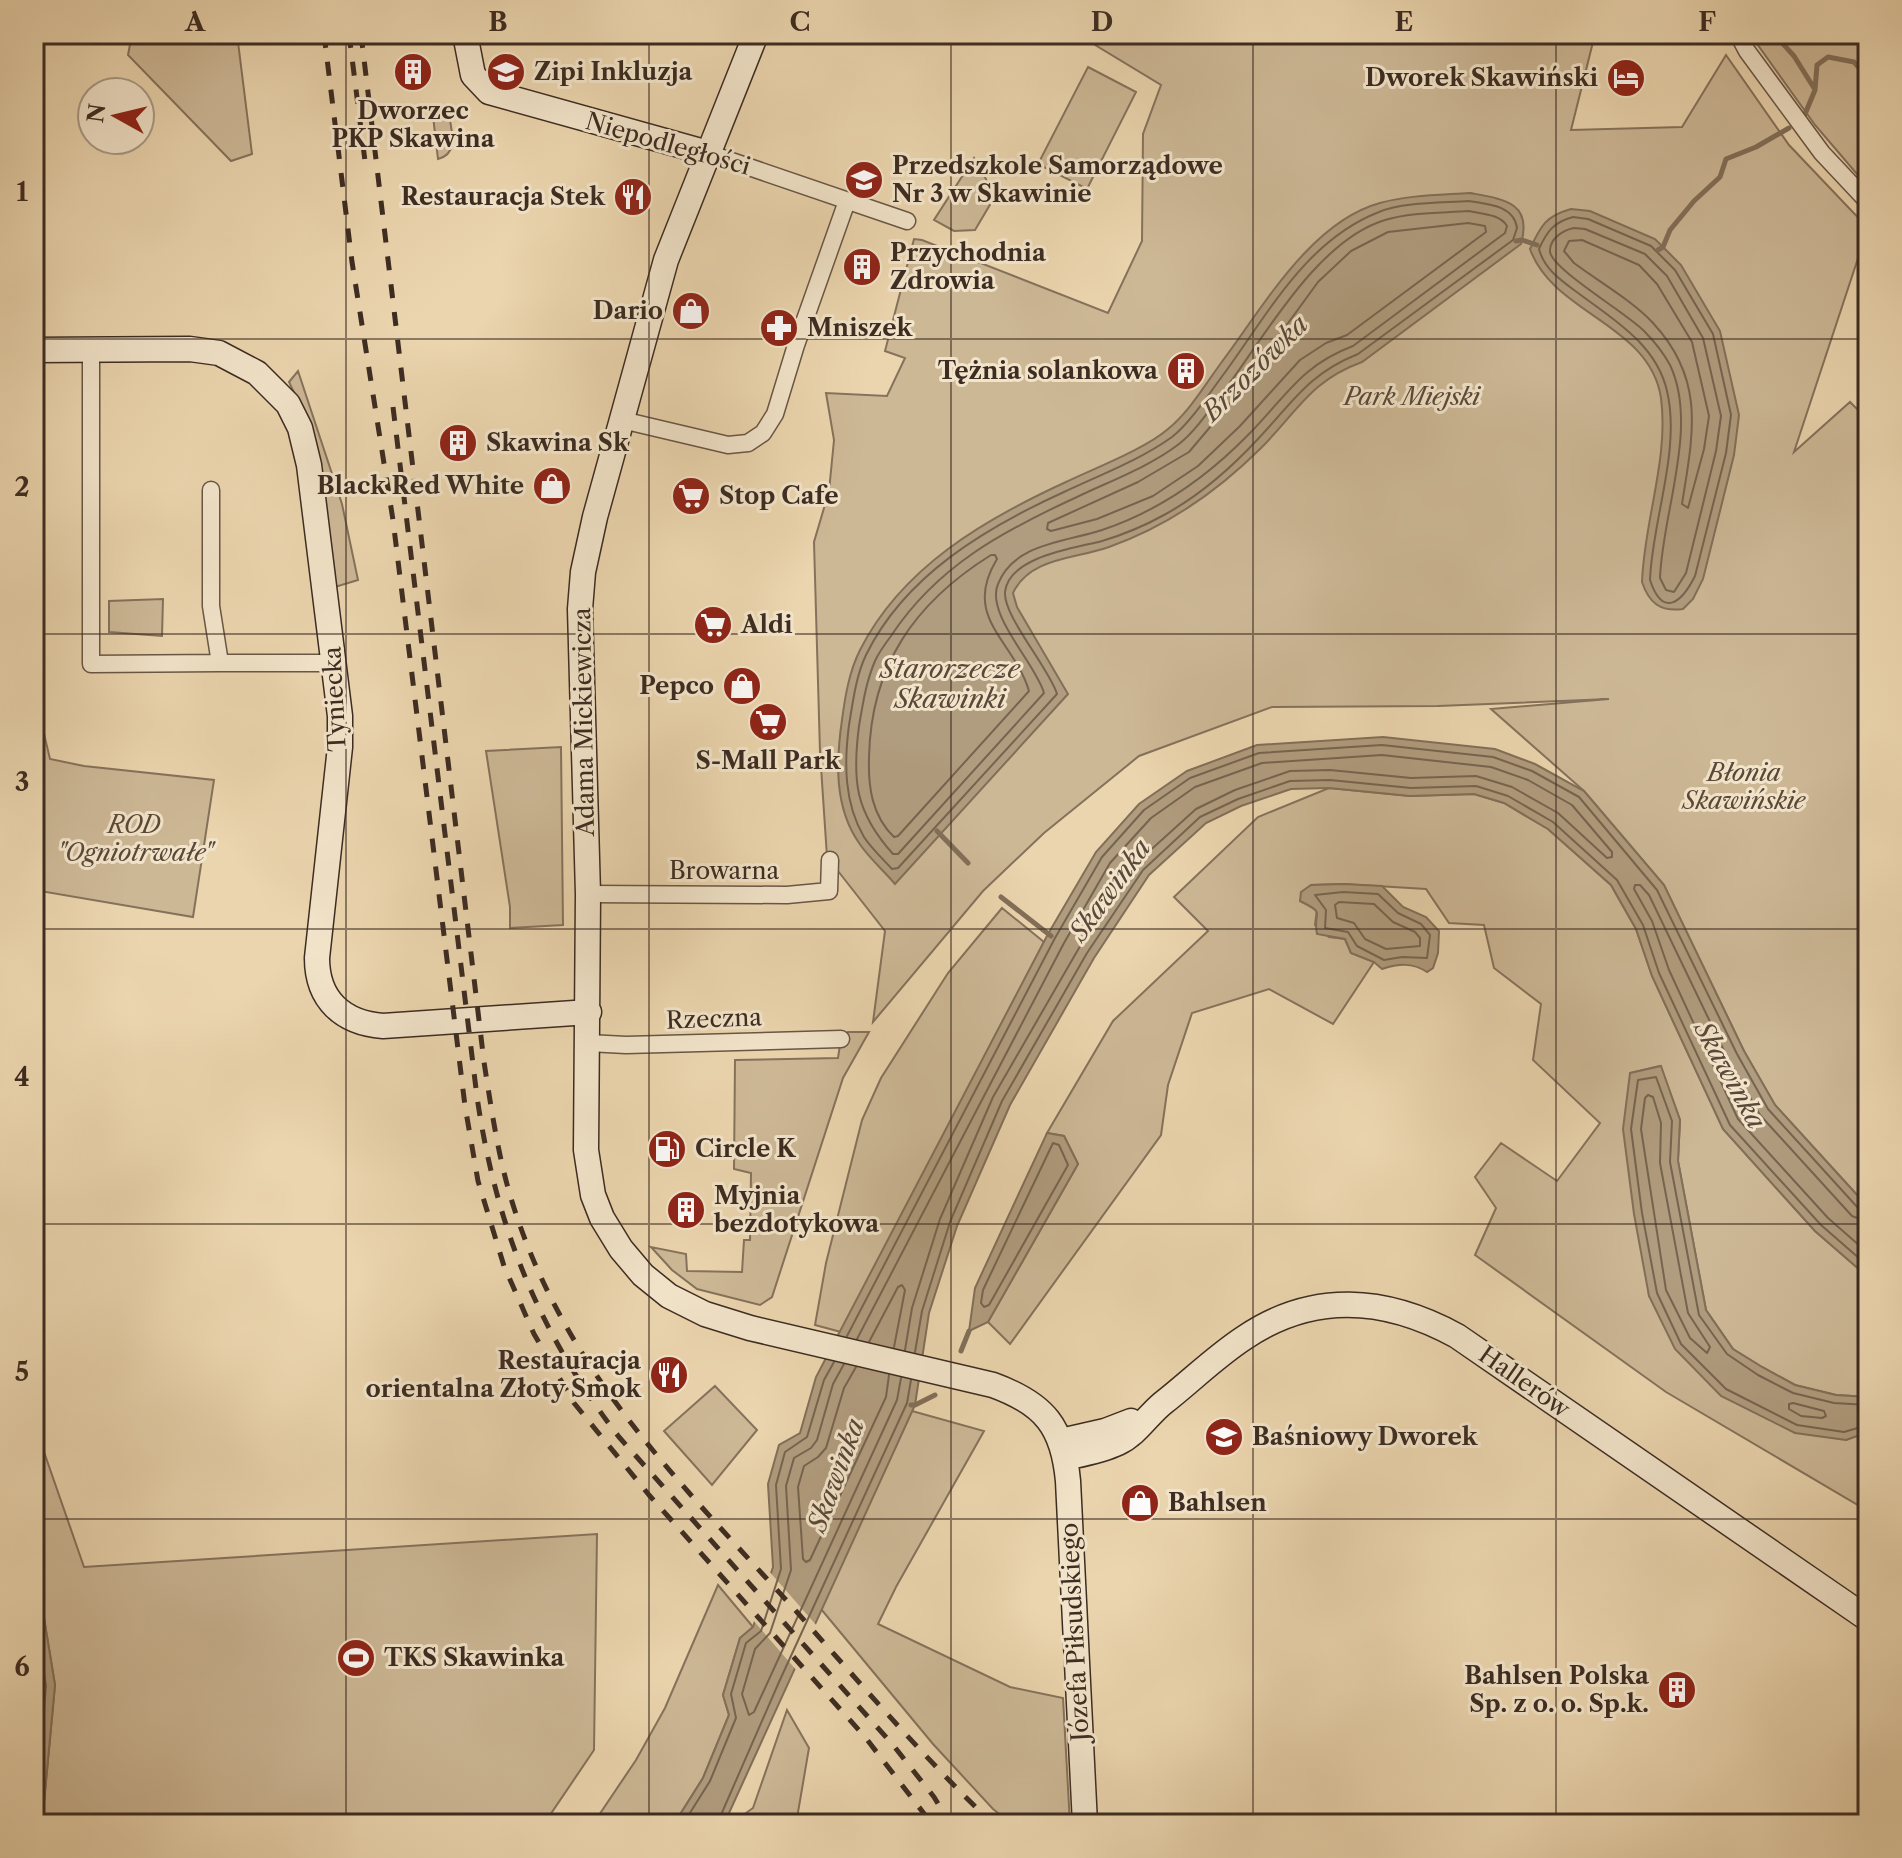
<svg xmlns="http://www.w3.org/2000/svg" width="1902" height="1858" viewBox="0 0 1902 1858" font-family="'Libre Caslon Text',serif">
<rect width="100%" height="100%" fill="#ebd5ae"/>
<filter id="stains"><feTurbulence type="fractalNoise" baseFrequency=".0025" numOctaves="4"/><feColorMatrix values="0 0 0 0 .2 0 0 0 0 .09 0 0 0 0 .02 0 0 0 .5 -.17"/></filter>
<radialGradient id="worn" r=".72"><stop offset=".6" stop-color="#630" stop-opacity="0"/><stop offset="1" stop-color="#630" stop-opacity=".3"/></radialGradient>
<path fill="#cdb896" stroke="#85725c" stroke-width="2" d="M132,34h105l15,120 -21,7 -103,-106z
M1077,34h518l-24,96 111,-3 44,-72 63,90 79,83 -74,224 56,-50 18,18v787l-93,-102 -31,-54 -80,-166 -80,-94 -93,-82 118,-10 -171,7 -166,1 -133,49 -95,77 -61,58 -110,131 12,-91 -58,-74 -7,-105 -6,-210 15,-51 5,-51 -8,-47 61,3 18,-38 -20,-7 29,-112 8,1 186,73 34,-72 1,-107 18,-49z
M1750,34h117l1,153 -53,-62z
M1088,67l48,25 -49,97 -49,-25z
M449,114c2,17 11,39 -11,45l-5,-43z
M974,158l12,21 5,24 -16,27 -21,1 -20,-11z
M298,371l44,133 16,76 -23,7 -27,-165 -19,-40z
M163,599l-1,37 -53,-4v-31z
M34,692l16,67 34,7 130,14 -21,137 -159,-27z
M561,747l2,178 -53,3v-21l-24,-156z
M1329,788l81,8 64,-2 30,9 44,26 63,56 25,44 16,47 71,153 92,102 53,46v120l-32,-2 -41,-10 -33,-18 -29,-18 -27,-39 -28,-149 2,-41 -20,-54 -30,7 19,223 197,144 22,-8v79l-202,-119 -191,-137 21,-47 -21,-31 26,-34 56,38 43,-58 -67,-63 8,-56 -47,-36 -10,-43 -35,-2 -23,-34 -83,-5 -32,1 -10,16 16,8 -2,16 14,12 16,2 6,14 23,9 -41,62 -64,-35 -77,24 -24,72 -7,50 -151,209 -22,-22 90,-158 -14,-28 -17,-3 66,-112 95,-90 -34,-34 84,-80z
M1002,908l42,34 -203,390 -26,-7 11,-62 36,-143 19,-42 67,-105z
M848,1032h21l-26,46 -71,219 -12,8 -63,-16 -25,-19 -21,-23 35,7 1,17 55,1 2,-32h6l1,-67 -17,-4 1,-109 103,-2 2,-13z
M34,1365l9,84 41,118 513,-33 -3,216 -48,71 1,3h-505l13,-139 -21,-128z
M715,1386l42,44 -45,55 -48,-54z
M912,1411l72,20 -88,156 -18,37 132,63 53,11 7,126h-58l-19,-15 -60,-65 -112,-135z
M718,1585l35,42 -13,11 -17,57 6,20 -26,63 -29,46h-81l43,-64 29,-52z
M787,1710l22,38 -13,76h-65l22,-16z"/>
<path fill="#b09c7e" stroke="#826f59" stroke-width="2" d="M1470,193c33,6 63,9 51,51l-159,118c-52,19 -64,49 -101,86 -44,44 -93,78 -152,99 -33,12 -79,10 -96,46l4,14 51,87 -173,190c-12,-14 -26,-26 -36,-41 -25,-36 -23,-82 -17,-123 3,-23 7,-48 18,-70 42,-83 125,-131 206,-168 29,-14 79,-33 102,-53 21,-17 37,-44 53,-66 41,-54 89,-141 159,-160 28,-8 60,-8 90,-10z
M1571,209l19,2 65,28 26,26 39,66 19,84 -5,40 -31,124 -10,20 -10,10c-23,3 -34,-6 -41,-27 2,-61 27,-123 19,-184 -11,-74 -108,-84 -131,-149 11,-24 16,-33 41,-40z
M1383,737l112,12 40,15 49,27 80,94 80,166 31,54 93,102v70l-53,-46 -92,-102 -71,-153 -16,-47 -25,-44 -63,-56 -44,-26 -30,-9 -64,2 -81,-8 -38,1 -50,17 -35,17 -57,52 -55,83 -84,147 -53,121 -28,87 -14,92 -191,419h-50l29,-46 26,-63 -6,-20 17,-57 13,-11 20,-60 -5,-83 11,-39 21,-12 16,-56 232,-443 48,-82 43,-48 48,-33 70,-26z
M1343,884l39,2 21,21 23,10 13,14 -1,22 -5,15 -6,4c-15,-10 -29,-8 -45,-3l-8,-7 -23,-9 -6,-14 -28,-5c-5,-24 11,-19 -17,-33l1,-9 10,-7z
M1661,1066l19,54 -2,41 28,149 27,39 29,18 33,18 41,10 32,2v35l-22,8 -51,-7 -74,-37 -46,-47 -26,-53 -15,-82 -11,-85 7,-56z
M1047,1133l17,3 14,28 -90,158 -19,9 6,-43z
M34,1557l21,128 -13,139h-8z"/>
<path fill="#ebd5ae" d="M768,1570l49,56 -20,45 -45,-52z"/>
<g fill="none" stroke-linecap="round" stroke-linejoin="round">
<path stroke="#766450" stroke-width="2" d="M1469,201c18,3 45,4 48,27l-4,12 -155,114c-50,20 -65,48 -100,85 -27,29 -59,57 -94,76 -18,10 -42,20 -62,26 -26,7 -93,15 -97,51 -2,24 44,76 52,102l-159,174 -6,1c-9,-10 -21,-21 -28,-32 -20,-34 -20,-74 -15,-112 4,-24 7,-49 17,-70 39,-80 121,-128 198,-163 36,-17 76,-32 108,-55 19,-15 39,-46 54,-66 43,-59 81,-131 153,-159 24,-10 63,-9 90,-11z
M1469,211c13,3 31,3 38,15l-2,7 -152,113c-53,20 -67,51 -105,89 -42,43 -89,76 -146,95 -36,12 -88,13 -104,54 -13,30 38,80 46,109l-146,161h-5c-38,-42 -41,-74 -34,-128 4,-23 7,-44 16,-65 4,-9 10,-17 16,-25 46,-70 112,-105 186,-139 33,-16 72,-30 102,-53 19,-15 35,-41 50,-60 39,-53 90,-144 156,-164 26,-8 57,-7 84,-9z
M1573,217l15,2 63,27 24,24 38,64 18,81 -5,38 -31,123c-13,26 -32,43 -45,4 2,-59 31,-130 17,-189 -11,-48 -56,-73 -93,-101 -15,-11 -30,-22 -35,-41 8,-18 15,-27 34,-32z
M1468,223l17,3 1,6 -139,103 -21,8 -26,17 -60,66 -42,40 -45,30 -56,23 -46,12 -4,-2 1,-6 90,-41 51,-30 38,-45 91,-125 33,-31 37,-19z
M1574,228l11,1 60,25 22,22 36,62 18,78 -5,35 -30,122 -12,19 -8,-2 -6,-12c2,-64 39,-152 10,-213 -6,-11 -17,-25 -26,-34 -16,-17 -91,-61 -94,-79 -1,-13 13,-22 24,-24z
M1582,240l57,25 18,19 35,58 17,74 -5,33 -16,59 -6,-4c11,-70 24,-124 -29,-181 -20,-22 -55,-42 -79,-60l-10,-12 5,-10z
M991,555h4l2,4c-36,59 17,81 32,132l-131,145 -4,1c-22,-21 -26,-50 -25,-80 2,-91 45,-154 122,-202z
M1343,892l35,2 20,19 23,11 9,11 -3,23 -25,-1 -18,3 -27,-14 -9,-14 -23,-4 1,-18 -11,-15z
M1339,902l35,2 19,18 22,10 5,6v8l-34,3 -21,-10 -11,-16 -17,-5 -2,-13z
M1648,1095l5,2 8,26 -1,40 28,150 22,34 -3,6 -17,-15 -24,-48 -25,-161 4,-31z
M1053,1143l6,2 9,20 -79,140 -5,2 -3,-4 2,-13z
M1868,1222l-16,-6 -92,-101 -32,-56 -79,-164 -9,-10h-5l-1,4 18,32 17,49 69,149 90,99 40,35
M847,1336l208,-398 47,-81 42,-47 46,-32 69,-25 123,-8 111,12 39,14 47,26 78,93 80,164 31,55 91,100 9,3
M857,1339l207,-396 46,-80 41,-45 44,-31 67,-24 120,-8 109,12 37,13 44,25 40,47v5l-5,1 -49,-45 -46,-26 -36,-11 -65,2 -81,-8 -40,1 -55,19 -39,19 -62,56 -55,83 -86,149 -53,122 -28,89 -7,42
M869,1342l29,-55 4,-2 3,5 -11,57
M915,1352l7,-41 28,-89 52,-121 85,-148 56,-83 57,-53 38,-18 52,-18 40,-1 81,8 65,-2 32,10 45,26 64,58 26,45 16,48 71,152 91,100 47,41
M844,1364l-11,20 -16,56 -6,8 -17,10 -8,28 5,84 -21,63 -15,16 -13,45 7,21 5,-3 143,-312 4,-22
M856,1367l-12,21 -18,60 -8,9 -14,9 -6,21 5,72 3,3 4,-2 76,-163 3,-22
M1793,1403l31,8 2,5 -4,2 -21,-2 -12,-7v-5z
M1868,1405l-34,-2 -41,-10 -35,-18 -31,-21 -28,-39 -29,-153 2,-41 -16,-44 -18,3 -7,49 11,84 15,80 24,51 45,45 71,36 47,7 24,-7
M34,1608l12,78 -12,138
M683,1824l27,-43 26,-63 -5,-24 15,-51 15,-12 20,-62 -5,-84 9,-33 22,-15 17,-57 10,-18
M717,1824l62,-142 128,-279 4,-23"/>
<path stroke="#826f59" stroke-width="5" d="M1774,34l20,22 20,32
M1805,114l10,-24 2,-25 11,-8 26,5 14,16
M1516,241l6,-1 15,5
M1658,250l5,-3 7,-17 24,-29 26,-24 6,-18 30,-12 33,-19
M937,831l31,32
M1001,897l50,39
M961,1351l8,-20
M911,1405h4l20,-10"/>
<g stroke="#685645" stroke-width="19">
<path id="street" d="M1738,34l9,17 75,102 46,49
M708,153l199,68
M91,349v315l129,-1 -9,-57v-116
M622,420l106,25 20,-2 15,-10 12,-19 21,-69 51,-144
M220,663h115
M588,894l199,1 42,-4 1,-31
M588,1043l38,2 215,-6"/>
</g>
<g stroke="#3d2c22" stroke-width="27">
<path id="secondary" d="M465,34l8,41 16,17 219,61
M756,34l-90,226 -71,257 -12,55 -3,37 8,285 -2,256 7,45 9,23 19,31 22,26 26,21 36,18 45,14 243,57c52,19 70,42 75,96l17,343
M34,350l156,-1 29,4 38,20 31,31 12,24 9,37 31,251v31l-23,211c0,42 26,65 66,68l206,-14
M1061,1441l44,-10 26,-10
M1065,1458c18,-4 36,-7 53,-15 19,-9 29,-27 45,-40 27,-21 52,-46 81,-65 69,-47 142,-41 213,-2l411,283"/>
</g>
<use href="#street" stroke="#f2e4ca" stroke-width="16"/>
<use href="#secondary" stroke="#f2e4ca" stroke-width="24"/>
<path stroke="#3d2c22" stroke-width="5" stroke-dasharray="14 14" stroke-linecap="butt" d="M324,34l28,228 41,258 72,586 13,75 26,85 30,68 40,69 75,92 216,242 67,87
M349,34l16,127
M361,34l123,1028c8,51 15,101 31,149 53,162 161,267 272,390 67,75 133,153 206,223
M393,407l84,690c19,130 62,236 142,340l274,308 41,52 16,27"/>
</g>
<path fill="none" stroke="#3d2c22" stroke-width="2" stroke-opacity="0.55" d="M346,34v1790M649,34v1790M951,34v1790M1253,34v1790M1556,34v1790M34,339h1834M34,634h1834M34,929h1834M34,1224h1834M34,1519h1834"/>
<defs>
<g id="building-disc" transform="scale(2)"><circle r="9.5" fill="#8f2418" stroke="#f2e4ca"/><path d="M-4-6H4V6H1V3H-1V6H-4ZM-2.5-4.3h1.7v1.8h-1.7ZM.8-4.3h1.7v1.8H.8ZM-2.5-1h1.7V.8h-1.7ZM.8-1h1.7V.8H.8Z" fill="#fff"/></g>
<g id="school-disc" transform="scale(2)"><circle r="9.5" fill="#8f2418" stroke="#f2e4ca"/><path d="M0-5L7-2L0 1L-7-2ZM-4 1L0 2.5L4 1V4Q0 6-4 4Z" fill="#fff"/></g>
<g id="hotel-disc" transform="scale(2)"><circle r="9.5" fill="#8f2418" stroke="#f2e4ca"/><path d="M-6-4.5h1.5V1H6V5H4.5V3h-9V5H-6ZM-4 0a1.8 1.8 0 1 1 3.6 0ZM.5 0V-2.5h3Q6-2.5 6 0Z" fill="#fff"/></g>
<g id="restaurant-disc" transform="scale(2)"><circle r="9.5" fill="#8f2418" stroke="#f2e4ca"/><path d="M-5-6h1v4h1v-4h1v4h1v-4h1v5L-1.5 .5V6h-2V.5L-5-1ZM5-6V6H3V1.5H1.5Q1.5-4 5-6Z" fill="#fff"/></g>
<g id="shop-disc" transform="scale(2)"><circle r="9.5" fill="#8f2418" stroke="#f2e4ca"/><path d="M-5-2.5h2.3a2.7 3.5 0 0 1 5.4 0H5L5.5 6h-11ZM-1.5-2.5h3a1.5 2.3 0 0 0-3 0Z" fill="#fff"/></g>
<g id="pharmacy-disc" transform="scale(2)"><circle r="9.5" fill="#8f2418" stroke="#f2e4ca"/><path d="M-2-6h4v4h4v4h-4v4h-4v-4h-4v-4h4Z" fill="#fff"/></g>
<g id="supermarket-disc" transform="scale(2)"><circle r="9.5" fill="#8f2418" stroke="#f2e4ca"/><path d="M-6-5.5h2.5l.6 2H6L4.5 2H-2.5L-4.4-4H-6ZM-1.5 3.2a1.3 1.3 0 1 0 .1 0ZM3 3.2a1.3 1.3 0 1 0 .1 0Z" fill="#fff"/></g>
<g id="fuel-disc" transform="scale(2)"><circle r="9.5" fill="#8f2418" stroke="#f2e4ca"/><path d="M-5.5-6h7V0h2V4h1.3V-2.5L3-4.5l.8-.8L6-3V5H2.5V1h-1V6h-7ZM-4.2-4.7v3.2H.2V-4.7Z" fill="#fff"/></g>
<g id="stadium-disc" transform="scale(2)"><circle r="9.5" fill="#8f2418" stroke="#f2e4ca"/><path d="M0-5a6.5 5 0 1 0 0 10a6.5 5 0 1 0 0-10ZM-3.5-1.8h7v3.6h-7Z" fill="#fff"/></g>
</defs>
<g fill-rule="evenodd">
<use href="#building-disc" x="413" y="72"/>
<use href="#school-disc" x="506" y="72"/>
<use href="#hotel-disc" x="1626" y="78"/>
<use href="#school-disc" x="864" y="180"/>
<use href="#restaurant-disc" x="633" y="197"/>
<use href="#building-disc" x="862" y="267"/>
<use href="#shop-disc" x="691" y="311"/>
<use href="#pharmacy-disc" x="779" y="328"/>
<use href="#building-disc" x="1186" y="371"/>
<use href="#building-disc" x="458" y="443"/>
<use href="#shop-disc" x="552" y="486"/>
<use href="#supermarket-disc" x="691" y="496"/>
<use href="#supermarket-disc" x="713" y="625"/>
<use href="#shop-disc" x="742" y="686"/>
<use href="#supermarket-disc" x="768" y="722"/>
<use href="#fuel-disc" x="667" y="1149"/>
<use href="#building-disc" x="686" y="1210"/>
<use href="#restaurant-disc" x="669" y="1375"/>
<use href="#school-disc" x="1224" y="1437"/>
<use href="#shop-disc" x="1140" y="1503"/>
<use href="#stadium-disc" x="356" y="1658"/>
<use href="#building-disc" x="1677" y="1690"/>
</g>
<g text-anchor="middle" stroke-width="6" stroke-linejoin="round" paint-order="stroke">
<g font-size="24" font-weight="bold" fill="#3d2c22" stroke="#f2e4ca" text-anchor="start">
<text x="534" y="80">Zipi Inkluzja</text>
<text x="1598" y="86" text-anchor="end">Dworek Skawiński</text>
<text x="413" y="119" text-anchor="middle">Dworzec<tspan x="413" dy="28">PKP Skawina</tspan></text>
<text x="892" y="174">Przedszkole Samorządowe<tspan x="892" dy="28">Nr 3 w Skawinie</tspan></text>
<text x="605" y="205" text-anchor="end">Restauracja Stek</text>
<text x="890" y="261">Przychodnia<tspan x="890" dy="28">Zdrowia</tspan></text>
<text x="663" y="319" text-anchor="end">Dario</text>
<text x="807" y="336">Mniszek</text>
<text x="1158" y="379" text-anchor="end">Tężnia solankowa</text>
<text x="486" y="451">Skawina Sk</text>
<text x="524" y="494" text-anchor="end">Black Red White</text>
<text x="719" y="504">Stop Cafe</text>
<text x="741" y="633">Aldi</text>
<text x="714" y="694" text-anchor="end">Pepco</text>
<text x="768" y="769" text-anchor="middle">S-Mall Park</text>
<text x="695" y="1157">Circle K</text>
<text x="714" y="1204">Myjnia<tspan x="714" dy="28">bezdotykowa</tspan></text>
<text x="641" y="1369" text-anchor="end">Restauracja<tspan x="641" dy="28">orientalna Złoty Smok</tspan></text>
<text x="1252" y="1445">Baśniowy Dworek</text>
<text x="1168" y="1511">Bahlsen</text>
<text x="384" y="1666">TKS Skawinka</text>
<text x="1649" y="1684" text-anchor="end">Bahlsen Polska<tspan x="1649" dy="28">Sp. z o. o. Sp.k.</tspan></text>
</g>
<g font-size="24" fill="#3d2c22" stroke="#f2e4ca">
<text transform="translate(668 144) rotate(16)" y="8">Niepodległości</text>
<text transform="translate(335 699) rotate(-93)" y="8">Tyniecka</text>
<text transform="translate(584 722) rotate(-91)" y="8">Adama Mickiewicza</text>
<text x="724" y="879">Browarna</text>
<text transform="translate(714 1019) rotate(-2)" y="8">Rzeczna</text>
<text transform="translate(1524 1382) rotate(35)" y="8">Hallerów</text>
<text transform="translate(1075 1632) rotate(-93)" y="8">Józefa Piłsudskiego</text>
</g>
<g font-size="24" font-style="italic" fill="#5a4839" stroke="#f2e4ca">
<text x="1412" y="405">Park Miejski</text>
<text x="1744" y="781">Błonia<tspan x="1744" dy="28">Skawińskie</tspan></text>
<text x="134" y="833">ROD<tspan x="134" dy="28">"Ogniotrwałe"</tspan></text>
</g>
<g font-size="26" font-style="italic" fill="#5a4839" stroke="#f2e4ca">
<text transform="translate(1255 368) rotate(-45)" y="9">Brzozówka</text>
<text x="950" y="678">Starorzecze<tspan x="950" dy="30">Skawinki</tspan></text>
<text transform="translate(1110 890) rotate(-54)" y="9">Skawinka</text>
<text transform="translate(1730 1075) rotate(61)" y="9">Skawinka</text>
<text transform="translate(836 1475) rotate(-70)" y="9">Skawinka</text>
</g>
</g>
<rect width="1902" height="1858" fill="none" stroke="#ebd5ae" stroke-width="88"/>
<g transform="translate(116 116) rotate(278)"><circle r="38" fill="#f2e4ca" stroke="#aa9a87" stroke-width="2"/>
<path d="M0-6L14 30L0 20L-14 30Z" fill="#8f2418"/>
<text y="-12" font-size="22" font-weight="bold" text-anchor="middle" fill="#3d2c22">N</text>
</g>
<rect x="44" y="44" width="1814" height="1770" fill="none" stroke="#3d2c22" stroke-width="3"/>
<g font-size="26" text-anchor="middle" font-weight="bold" fill="#3d2c22">
<text x="195" y="31">A</text>
<text x="498" y="31">B</text>
<text x="800" y="31">C</text>
<text x="1102" y="31">D</text>
<text x="1404" y="31">E</text>
<text x="1707" y="31">F</text>
<text x="22" y="201">1</text>
<text x="22" y="496">2</text>
<text x="22" y="791">3</text>
<text x="22" y="1086">4</text>
<text x="22" y="1381">5</text>
<text x="22" y="1676">6</text>
</g>
<rect width="100%" height="100%" filter="url(#stains)"/>
<rect width="100%" height="100%" fill="url(#worn)"/>
</svg>
